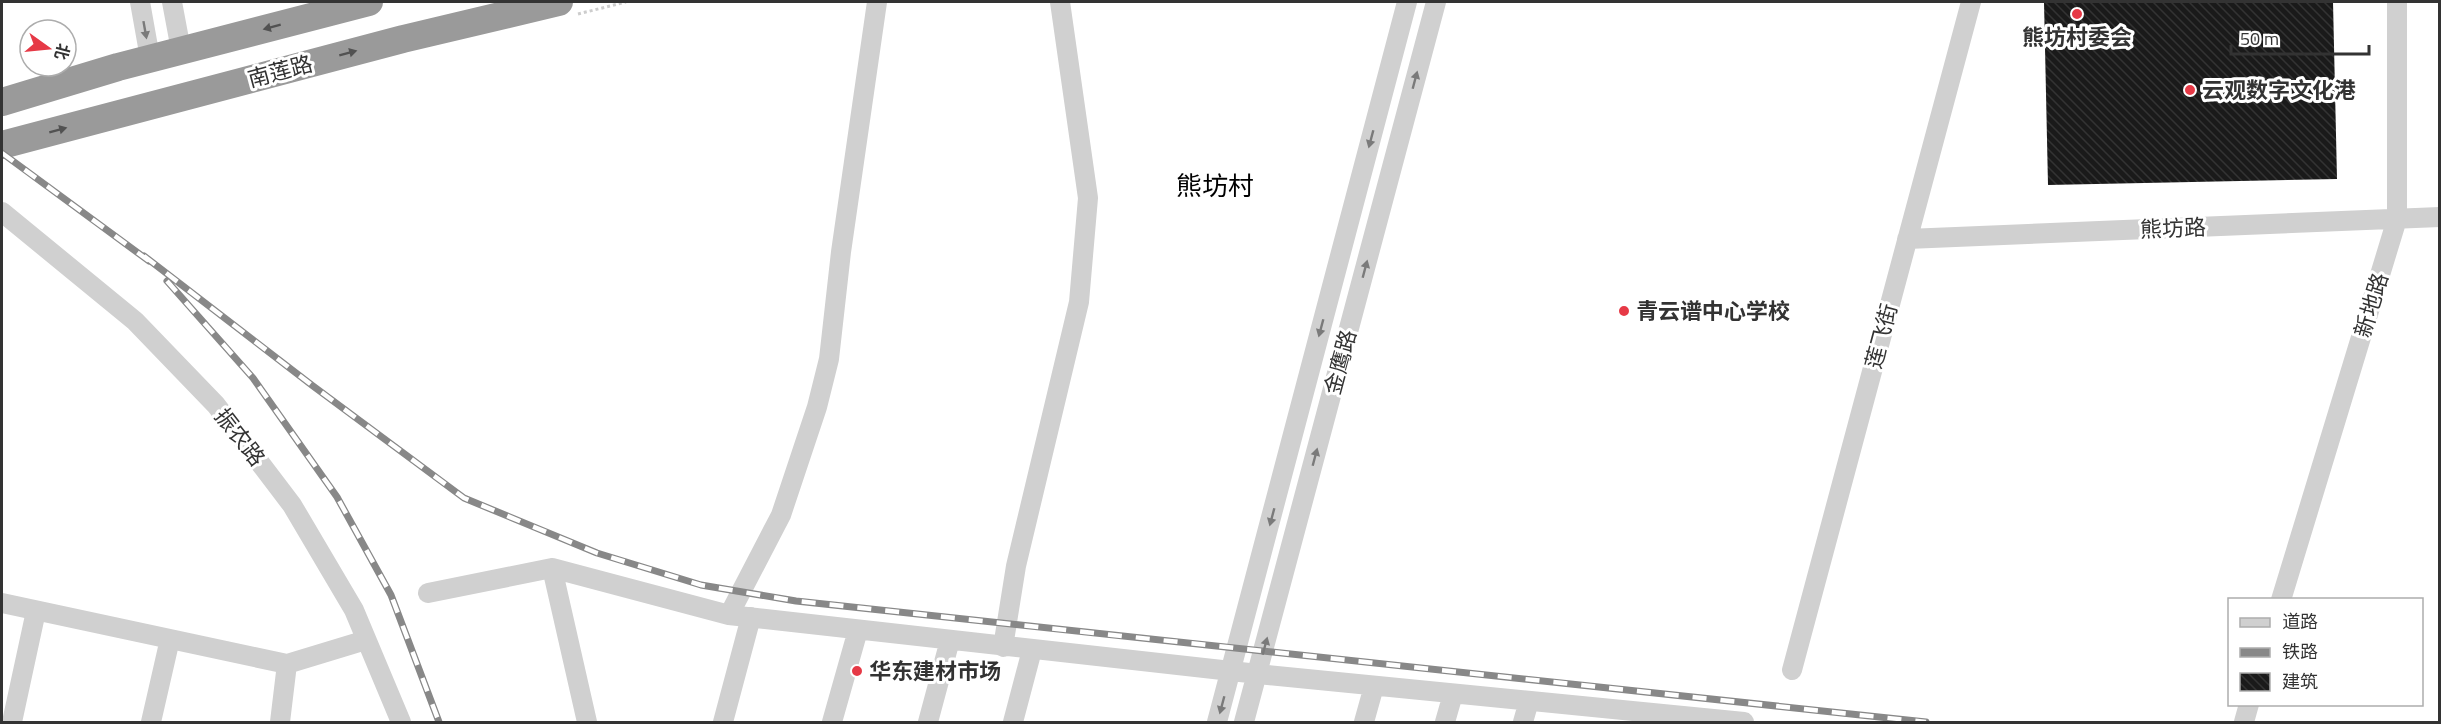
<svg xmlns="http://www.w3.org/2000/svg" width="2441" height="724" viewBox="0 0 2441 724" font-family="'Titillium Web','Noto Sans SC',sans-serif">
<defs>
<pattern id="building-back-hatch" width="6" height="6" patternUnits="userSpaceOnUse" patternTransform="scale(1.5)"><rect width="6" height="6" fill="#1a1a1a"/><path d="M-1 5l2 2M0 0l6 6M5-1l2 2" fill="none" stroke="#333"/></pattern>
</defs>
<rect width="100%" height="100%" fill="#fff"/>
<path fill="url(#building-back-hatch)" d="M2044,2h289l4,177 -289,6z"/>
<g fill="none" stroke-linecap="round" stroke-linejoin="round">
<path stroke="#cdcdcd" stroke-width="3" stroke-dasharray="3 3" stroke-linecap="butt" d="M578,14l48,-12"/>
<path stroke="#d0d0d0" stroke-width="20" d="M140,2l10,56
M172,2l9,48
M2,212l133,109 81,84 76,100 62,105 47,112
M1907,239l533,-22
M552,568l35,154
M428,593l124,-25 177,47 529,59 486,48
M2281,600l116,-381v-217
M2,603l285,61 79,-24
M729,615l52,-100 36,-108 12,-48 12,-107 36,-250
M1003,647l13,-81 63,-264 9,-104 -28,-196
M1792,670l179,-668
M12,722l24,-111
M151,722l19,-83
M280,722l7,-58
M723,722l28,-105
M832,722l26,-92
M928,722l22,-82
M1013,722l19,-72
M1217,722l190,-720
M1244,722l192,-720
M1364,722l10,-36
M1445,722l8,-28
M1523,722l6,-21
M2244,722l5,-18"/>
<path stroke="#9a9a9a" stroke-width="28" d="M2,102l116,-35 251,-65
M2,145l401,-106 156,-37"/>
<g stroke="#888" stroke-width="7">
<path id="rail" d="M2,153l147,108
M144,256l169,130 151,112 133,55 104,32 95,16 1130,121
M167,281l86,97 84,119 54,98 48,127"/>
</g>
<use href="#rail" stroke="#fff" stroke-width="4.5" stroke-dasharray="14" stroke-linecap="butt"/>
</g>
<defs><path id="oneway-solid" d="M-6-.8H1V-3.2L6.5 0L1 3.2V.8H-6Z" transform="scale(1.5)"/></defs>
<g fill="#525252">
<use href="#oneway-solid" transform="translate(272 27) rotate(165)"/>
<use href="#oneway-solid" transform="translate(348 53) rotate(-15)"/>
<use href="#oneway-solid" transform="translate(58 130) rotate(-15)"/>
</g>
<g fill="#7a7a7a">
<use href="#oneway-solid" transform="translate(145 30) rotate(80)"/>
<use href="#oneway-solid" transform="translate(1415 80) rotate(-75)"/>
<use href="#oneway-solid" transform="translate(1371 139) rotate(105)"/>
<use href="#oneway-solid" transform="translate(1365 269) rotate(-75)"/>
<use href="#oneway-solid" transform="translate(1321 328) rotate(105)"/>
<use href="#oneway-solid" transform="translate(1315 457) rotate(-75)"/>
<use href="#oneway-solid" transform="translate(1272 517) rotate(105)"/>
<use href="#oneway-solid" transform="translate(1265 646) rotate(-75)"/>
<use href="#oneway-solid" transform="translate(1222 705) rotate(105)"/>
</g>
<g fill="#e63946" stroke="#fff" stroke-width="2">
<circle cx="2077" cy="14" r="6"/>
<circle cx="2190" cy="90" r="6"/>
<circle cx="1624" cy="311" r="6"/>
<circle cx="857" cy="671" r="6"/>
</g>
<g text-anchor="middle" stroke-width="6" stroke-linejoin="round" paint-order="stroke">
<g font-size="22" font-weight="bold" fill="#333" stroke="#fff" text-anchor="start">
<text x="2077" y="45" text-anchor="middle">熊坊村委会</text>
<text x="2202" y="98">云观数字文化港</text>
<text x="1636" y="319">青云谱中心学校</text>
<text x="869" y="679">华东建材市场</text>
</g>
<g font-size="22" fill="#333" stroke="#fff">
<text transform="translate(280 71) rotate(-15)" y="8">南莲路</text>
<text transform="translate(2173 228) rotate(-2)" y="8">熊坊路</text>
<text transform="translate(2371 305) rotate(-73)" y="8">新地路</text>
<text transform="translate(1881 336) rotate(-75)" y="8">莲飞街</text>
<text transform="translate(1340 362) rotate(-75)" y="8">金鹰路</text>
<text transform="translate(240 437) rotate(52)" y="8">振农路</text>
</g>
<g font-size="26" fill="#000" stroke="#fff">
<text x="1215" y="195">熊坊村</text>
</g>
</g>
<rect width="2441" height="724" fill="none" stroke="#333333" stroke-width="6"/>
<rect x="2228" y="598" width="195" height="108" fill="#ffffff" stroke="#adadad" stroke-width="1.5"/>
<rect x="2240" y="618" width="30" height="9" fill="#d0d0d0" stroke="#adadad" stroke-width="1.5"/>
<text x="2282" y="628" font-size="18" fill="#333333">道路</text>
<rect x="2240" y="648" width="30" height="9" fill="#888888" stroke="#adadad" stroke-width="1.5"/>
<text x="2282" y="658" font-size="18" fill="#333333">铁路</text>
<rect x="2240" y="673" width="30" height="18" fill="url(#building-back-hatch)" stroke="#adadad" stroke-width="1.5"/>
<text x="2282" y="688" font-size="18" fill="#333333">建筑</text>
<g transform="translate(48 48) rotate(105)"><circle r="28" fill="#ffffff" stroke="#adadad" stroke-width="1.5"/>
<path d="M0-4.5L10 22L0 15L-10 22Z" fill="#e63946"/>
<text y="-9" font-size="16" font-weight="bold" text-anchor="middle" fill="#333333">北</text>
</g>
<path d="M2231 45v9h138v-9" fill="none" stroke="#333333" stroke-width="3"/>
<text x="2240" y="45" font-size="18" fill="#333333" stroke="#ffffff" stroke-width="4.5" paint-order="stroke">50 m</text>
</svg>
